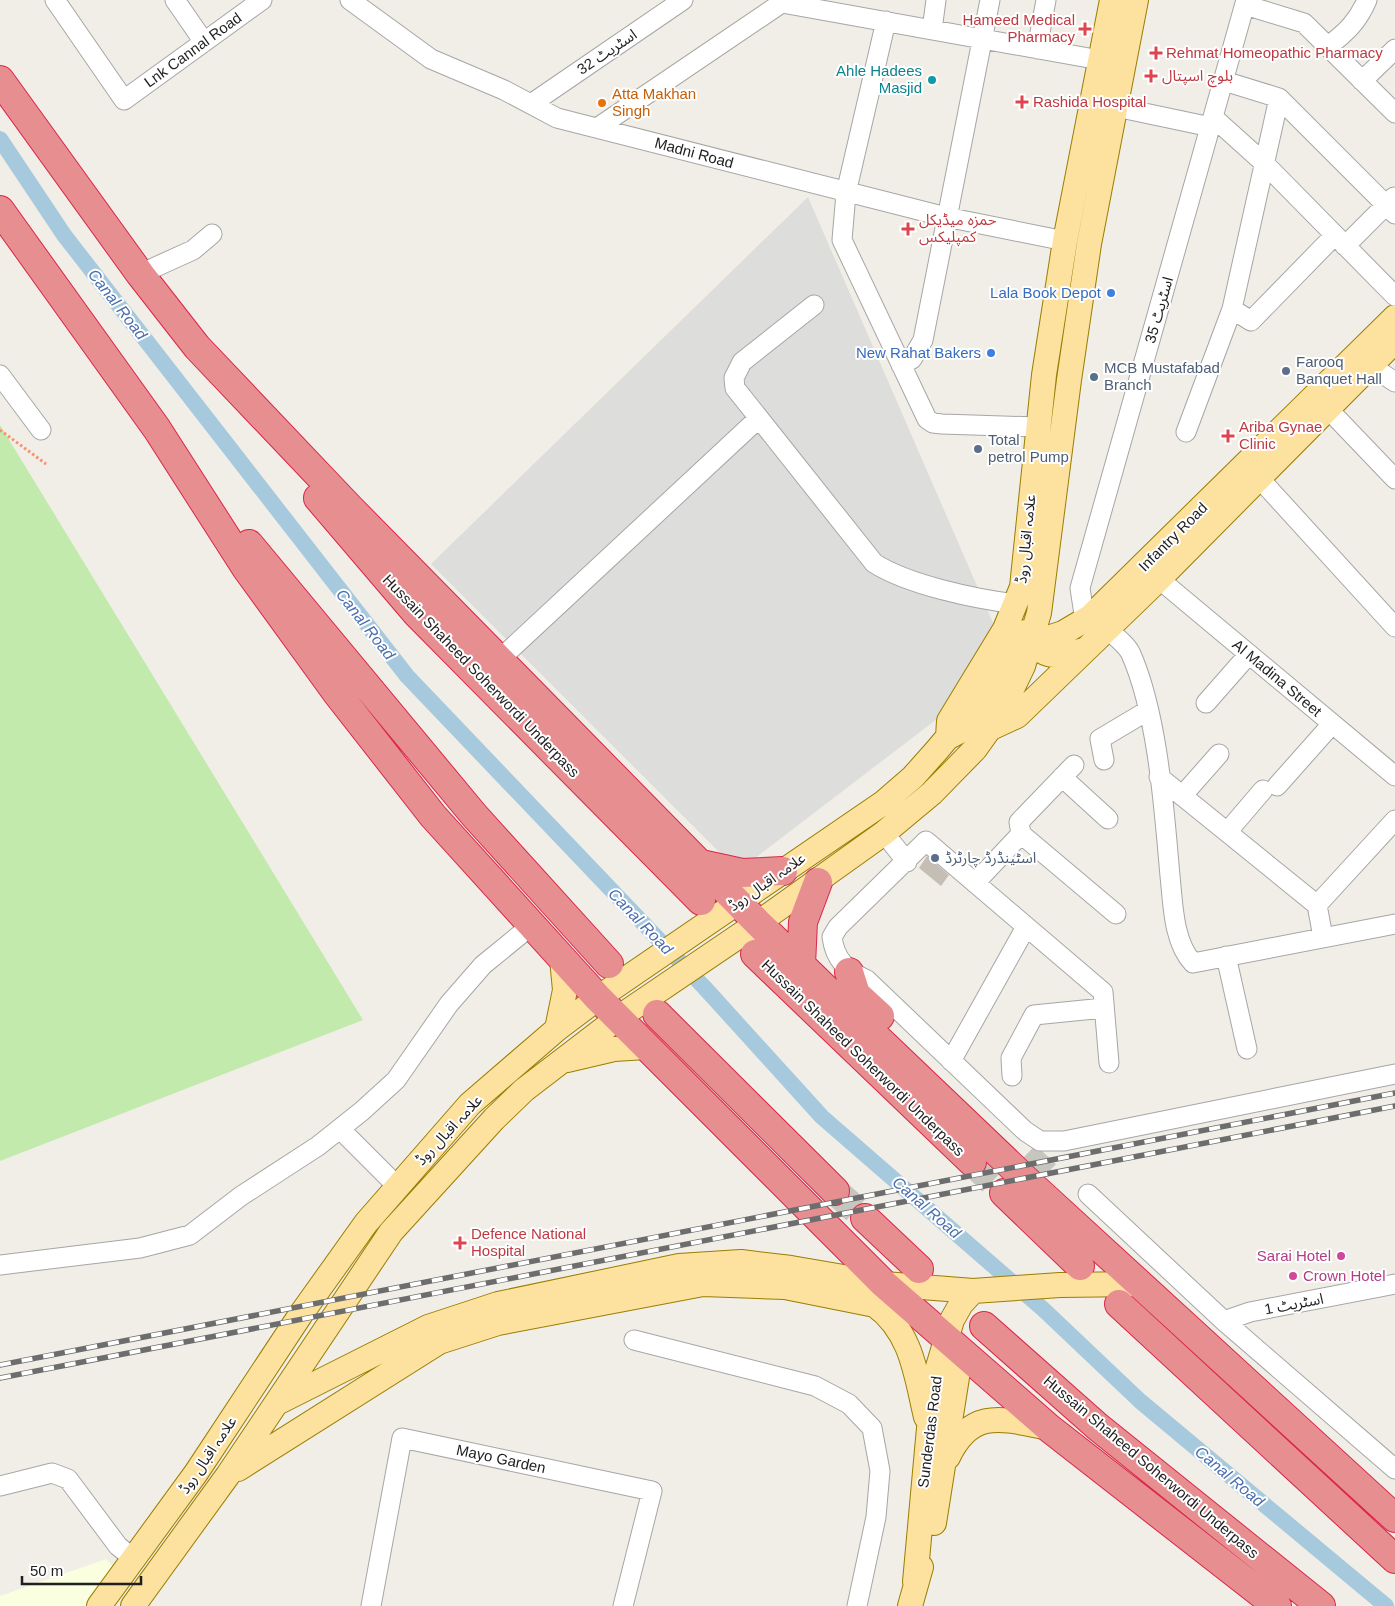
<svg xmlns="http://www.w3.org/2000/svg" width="1395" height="1606" viewBox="0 0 1395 1606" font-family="Arial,'Noto Sans Arabic',sans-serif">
<rect width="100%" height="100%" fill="#f0eee6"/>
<path fill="#dddddc" d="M808,197l186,428 -36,78 -220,168 -307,-307z"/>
<path fill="#faffe0" d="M106,1559l12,13 -28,34h-90v-10z"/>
<path fill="#c1eaac" d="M0,425l363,595 -363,141z"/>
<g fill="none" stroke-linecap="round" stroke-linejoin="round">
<path stroke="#a6c9dd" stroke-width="16" d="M0,139l64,96 343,441 297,311 118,130 221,192 97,92 246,205"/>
</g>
<path fill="#c5beb5" d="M927,856l22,19 -8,11 -22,-18z"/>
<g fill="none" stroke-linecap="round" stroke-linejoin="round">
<path stroke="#c6c5be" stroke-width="28" stroke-dasharray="28 14" stroke-linecap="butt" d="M1026,1155l26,25
M972,1162l32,31
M835,1191l30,27"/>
<g stroke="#a6a6a6" stroke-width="21">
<path id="minor" d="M55,0l69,100 138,-100
M175,0l29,42
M350,0l81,59 73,31 53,28 389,99 119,24
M782,3l318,57
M1245,5l59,18 91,90
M886,21l-40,172 -4,47 85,179 6,4 9,1 95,3
M932,30l4,-30
M1328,46c18,-13 30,-25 39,-46
M1037,49l9,-49
M1224,81l55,17 116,116
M1362,81l33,-32
M531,104l152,-104
M1116,107l95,20
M1214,118l50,45 131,133
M597,128l189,-128
M1345,246l49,-49
M140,274l53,-24 19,-16
M814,305l-72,57 -8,16 1,10 139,175c34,22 102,36 142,41
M1232,309l19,12 84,-86
M901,365l11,-6 11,-19 67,-340
M1371,366l24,16
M0,375l41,55
M1328,409l67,70
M1186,432l46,-123 47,-211
M1259,478l136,149
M1159,579l236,197
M1085,621l-5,-33 166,-588
M1107,629c8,7 20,16 24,25 27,62 33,154 39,222 3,27 3,66 23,87l202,-39
M500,659l259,-241
M1206,703l43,-49
M1104,760l-4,-21 47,-28
M1062,777l46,42
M1159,777l158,128 6,32
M1277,786l55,-62
M1182,796l37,-42
M1228,831l35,-41
M884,833l23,29
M1021,834l95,80
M975,883l46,-49 -2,-12 55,-57
M1317,905l78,-85
M1226,956l21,93
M951,1061l75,-134
M1109,1063l-6,-71 -177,-151 -88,86 -6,10c3,23 15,34 35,43l158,151 15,10h24l331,-67
M1012,1076l-1,-18 23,-43 70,-7
M340,1129l58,58
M1088,1194l136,127 171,148
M0,1265l140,-17 50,-13 51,-39 77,-50 44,-35 34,-31 53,-76 34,-39 49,-40
M1224,1321l26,-9 145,-28
M634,1340l181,46 34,18 23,24 8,43 -4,46 -19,89
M0,1486l52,-13 16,6 50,67 16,13
M371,1606l31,-168 250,53 -29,115"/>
</g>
<g stroke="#9a7e00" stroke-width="26">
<path id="major" d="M1025,632c19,29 28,25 59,18
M991,728l26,-12 142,-137 236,-238
M949,737l13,-7 17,-23 32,-57 52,-17 27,-16 305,-300
M557,1029l8,-39 -3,-31
M567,1060l47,-11 32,-2
M875,1305c37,27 41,70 51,112
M279,1402l149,-75 70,-23 181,-38 62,-4 50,6 93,16 89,7 87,-6 79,-1
M948,1457c24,-50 55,-38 101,-29
M238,1469l201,-127 59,-19 205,-39 82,3 135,27
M934,1523l27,-171
M915,1582l14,-154 9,-61 14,-47 9,-16 12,-13
M99,1606l97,-133 105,-159 65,-91 104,-119 87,-75 41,-31 285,-195 30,-26 24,-27 11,-13 1,-16 56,-92 17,-42 22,-212 21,-134 47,-241
M133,1606l95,-131 163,-243 103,-113 30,-29 94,-72 140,-95 126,-90 48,-40 43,-44 25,-35 23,-48 16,-53 30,-233 20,-136 47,-244
M910,1606l11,-39"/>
</g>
<g stroke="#db2649" stroke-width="30">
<path id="highway" d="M0,80l140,194 57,73 152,160 409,416 72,70 195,186 370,339
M0,210l157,219 89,139 90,124 97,124 165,182 286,286 165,144 228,178
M318,498l99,116 284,287
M249,544l225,271 135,149
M701,864l41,9 41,-2
M755,954l217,208
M801,965l2,-43 15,-40
M849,972l7,22 24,22
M657,1014l178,177
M1004,1193l76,73
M865,1218l54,51
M1119,1304l276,255
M984,1326l114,101 223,179"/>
</g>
<path stroke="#f9916d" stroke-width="3" stroke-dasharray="2.5 2.5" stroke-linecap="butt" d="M0,430l46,34"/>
<use href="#minor" stroke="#fff" stroke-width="19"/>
<use href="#major" stroke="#fce19f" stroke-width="24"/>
<use href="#highway" stroke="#e78e91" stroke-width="28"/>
<g stroke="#6d6d6d" stroke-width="5.5">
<path id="rail" d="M0,1365l1395,-272
M0,1378l1395,-272"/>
</g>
<use href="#rail" stroke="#fff" stroke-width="4" stroke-dasharray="11" stroke-linecap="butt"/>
</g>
<g fill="#e0444e" stroke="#fff" stroke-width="2">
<path d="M1082.5 21.5h5v5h5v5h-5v5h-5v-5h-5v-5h5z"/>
<path d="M1153.5 45.5h5v5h5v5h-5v5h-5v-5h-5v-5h5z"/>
<path d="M1148.5 68.5h5v5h5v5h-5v5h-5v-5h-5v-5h5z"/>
<path d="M1019.5 94.5h5v5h5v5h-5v5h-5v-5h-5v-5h5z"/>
<path d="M905.5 221.5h5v5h5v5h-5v5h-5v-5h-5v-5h5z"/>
<path d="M1225.5 428.5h5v5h5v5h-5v5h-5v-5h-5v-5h5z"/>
<path d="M457.5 1235.5h5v5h5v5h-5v5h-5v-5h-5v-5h5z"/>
</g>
<circle fill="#0f9aa8" stroke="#fff" stroke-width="2" cx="932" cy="80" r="5"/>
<circle fill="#e8710a" stroke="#fff" stroke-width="2" cx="602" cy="103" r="5"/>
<g fill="#3f7fe0" stroke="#fff" stroke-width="2">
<circle cx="1111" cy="293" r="5"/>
<circle cx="991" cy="353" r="5"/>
</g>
<g fill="#5c6f8a" stroke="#fff" stroke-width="2">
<circle cx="1286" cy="371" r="5"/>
<circle cx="1094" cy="377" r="5"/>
<circle cx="978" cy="449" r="5"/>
<circle cx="935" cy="858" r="5"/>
</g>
<g fill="#d1479c" stroke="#fff" stroke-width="2">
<circle cx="1341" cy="1256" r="5"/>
<circle cx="1293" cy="1276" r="5"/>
</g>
<g text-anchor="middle" stroke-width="4" stroke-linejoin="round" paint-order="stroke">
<g font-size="15" fill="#be3a42" stroke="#fff" text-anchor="start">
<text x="1075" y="25" text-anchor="end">Hameed Medical<tspan x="1075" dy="17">Pharmacy</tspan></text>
<text x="1166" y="58">Rehmat Homeopathic Pharmacy</text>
<text x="1162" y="81">بلوچ اسپتال</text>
<text x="1033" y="107">Rashida Hospital</text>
<text x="919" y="225">حمزہ میڈیکل<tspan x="919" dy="17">کمپلیکس</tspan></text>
<text x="1239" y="432">Ariba Gynae<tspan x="1239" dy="17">Clinic</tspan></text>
<text x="471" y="1239">Defence National<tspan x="471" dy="17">Hospital</tspan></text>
</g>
<g font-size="15" fill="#1f1f1f" stroke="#fff">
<text transform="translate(193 50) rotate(-36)" y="5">Lnk Cannal Road</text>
<text transform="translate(607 52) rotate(-34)" y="5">اسٹریٹ 32</text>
<text transform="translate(694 153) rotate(15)" y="5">Madni Road</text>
<text transform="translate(1159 310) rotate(-74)" y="5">اسٹریٹ 35</text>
<text transform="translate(1173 537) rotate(-45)" y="5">Infantry Road</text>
<text transform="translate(1026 539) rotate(-84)" y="5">علامہ اقبال روڈ</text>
<text transform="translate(481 676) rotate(46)" y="5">Hussain Shaheed Soherwordi Underpass</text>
<text transform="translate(1277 678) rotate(40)" y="5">Al Madina Street</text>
<text transform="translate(767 882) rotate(-35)" y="5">علامہ اقبال روڈ</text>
<text transform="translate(863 1058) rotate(44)" y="5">Hussain Shaheed Soherwordi Underpass</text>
<text transform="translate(449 1130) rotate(-47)" y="5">علامہ اقبال روڈ</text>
<text transform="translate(1294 1304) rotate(-11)" y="5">اسٹریٹ 1</text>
<text transform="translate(930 1432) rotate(-83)" y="5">Sunderdas Road</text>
<text transform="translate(208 1455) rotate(-56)" y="5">علامہ اقبال روڈ</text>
<text transform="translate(501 1459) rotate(12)" y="5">Mayo Garden</text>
<text transform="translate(1151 1467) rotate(40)" y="5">Hussain Shaheed Soherwordi Underpass</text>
</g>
<g font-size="15" fill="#0d838f" stroke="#fff" text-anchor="end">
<text x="922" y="76">Ahle Hadees<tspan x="922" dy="17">Masjid</tspan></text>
</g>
<g font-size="15" fill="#c56008" stroke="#fff" text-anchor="start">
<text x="612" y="99">Atta Makhan<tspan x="612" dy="17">Singh</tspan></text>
</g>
<g font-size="15" fill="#366cbe" stroke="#fff" text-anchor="end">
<text x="1101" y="298">Lala Book Depot</text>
<text x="981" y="358">New Rahat Bakers</text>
</g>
<g font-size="15" fill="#4e5e75" stroke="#fff" text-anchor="start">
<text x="1296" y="367">Farooq<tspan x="1296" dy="17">Banquet Hall</tspan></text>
<text x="1104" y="373">MCB Mustafabad<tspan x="1104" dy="17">Branch</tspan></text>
<text x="988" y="445">Total<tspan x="988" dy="17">petrol Pump</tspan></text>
<text x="945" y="863">اسٹینڈرڈ چارٹرڈ</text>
</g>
<g font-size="15" fill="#b23c85" stroke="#fff" text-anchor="end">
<text x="1331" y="1261">Sarai Hotel</text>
<text x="1303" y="1281" text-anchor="start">Crown Hotel</text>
</g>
<g font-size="16" font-style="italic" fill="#4b6eaf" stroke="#fff">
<text transform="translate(118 304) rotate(52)" y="6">Canal Road</text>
<text transform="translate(366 624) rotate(52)" y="6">Canal Road</text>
<text transform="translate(641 921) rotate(46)" y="6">Canal Road</text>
<text transform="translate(927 1207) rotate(41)" y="6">Canal Road</text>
<text transform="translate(1230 1476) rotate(40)" y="6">Canal Road</text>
</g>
</g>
<path d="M22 1576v8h119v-8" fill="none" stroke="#1f1f1f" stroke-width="2.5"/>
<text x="30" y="1576" font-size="15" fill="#1f1f1f" stroke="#ffffff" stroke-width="4" paint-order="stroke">50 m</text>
</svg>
